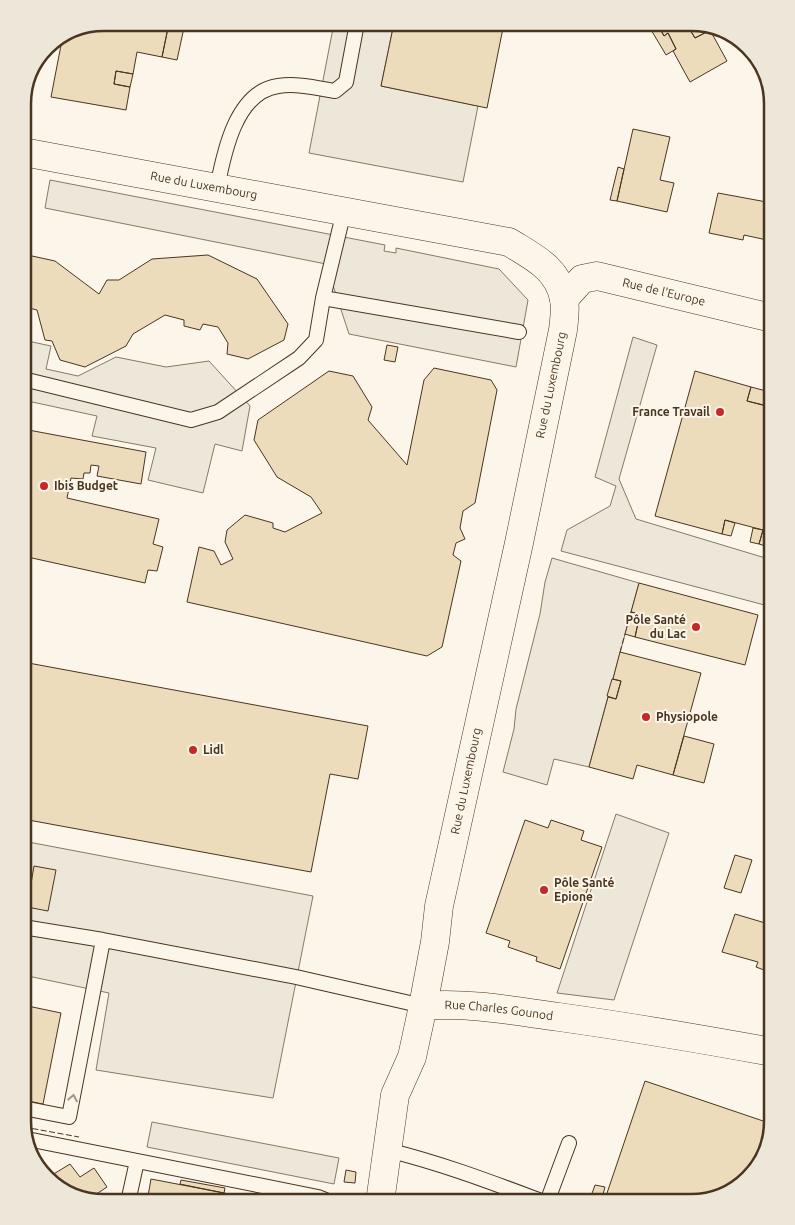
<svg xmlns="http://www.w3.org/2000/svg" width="795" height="1225" viewBox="0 0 795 1225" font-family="Ubuntu,sans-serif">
<rect width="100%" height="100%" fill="#fbf6e9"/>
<path fill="#ede7d9" stroke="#887966" d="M334,23h60l-13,63 97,20 -15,76 -154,-29z
M50,180l335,65 -1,6 12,2v-5l103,21 29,31 -12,67 -167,-33 -23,-70 -281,-56z
M633,337l24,8 -38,134 17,40 136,41v47l-211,-56 6,-21 43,-24 6,-20 -21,-9z
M23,340l28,6 -5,23 32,7 38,-19 50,10 43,-6 41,45 -8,45 -27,-7 -12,49 -55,-13 8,-32 -64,-12 5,-20 -74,-16z
M552,558l87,25 -50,184 -35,-8 -7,26 -44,-13 11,-43 2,-20 24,-95 5,-32z
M616,814l53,19 -55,167 -57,-7z
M23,841l290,55 -40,202 -177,-28 13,-77 -86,-18z
M152,1122l187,36 -5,26 -187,-37z"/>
<path fill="#ecdcbc" stroke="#4a3520" d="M104,22l65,1 -7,34 -25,-5 -4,22 -17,-3 -2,13 16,3 -4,23 -75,-13 11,-57 6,-2h4v-2z
M169,23h16l-8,37 -15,-3z
M394,23h110l-17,85 -106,-22z
M647,23h10l7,13 4,-3 8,16 -10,6z
M657,23h33l-3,2 8,13 15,-8 17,31 -37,21 -17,-31 3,-2 -8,-16 -4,3z
M690,23h6l17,6 -18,9 -8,-13z
M116,71l17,3 -3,13 -16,-3z
M633,129l37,8 -10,43 14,3 -7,29 -50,-11z
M618,167l6,2 -7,32 -7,-1z
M718,193l54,10v42l-4,-1 -1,-4 -23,-5 -1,5 -34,-7z
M23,254l32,7 44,33 8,-14h12l33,-21 56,-4 49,24 31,45 -4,16 -36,19 -21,-5 1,-11 -10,-16 -15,-3 -3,6 -16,-4v-6l-19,-5 -32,19 -7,12 -41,21 -25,-7 -8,-19 -7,-1 -8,-30 -8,-2 -6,-12z
M387,345l11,2 -3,15 -11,-2z
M434,368l57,12 6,10 -22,113 -12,8 -3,17 5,11 -9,4 -3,12 8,6 -19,86 -15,9 -240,-54 12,-55 15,4 7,14 12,-6 -8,-17 2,-12 18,-15 28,8v5l12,4 37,-19 -11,-16 -34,-20 -23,-37 4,-20 71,-49 24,5 19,31 -4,13 39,45 17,-85z
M695,371l56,16 -4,14 25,6v141l-13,-4 4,-14 -38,-10 -3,14 -67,-18z
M751,387l19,5 -4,14 -19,-5z
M23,429l123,23 -5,32 -44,-8 2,-10 -8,-1 -1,8h-6l-1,6 -12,-1 -4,20 92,21 -6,25 10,3 -6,24 -9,-1 -3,13 -122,-27z
M725,520l10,3 -4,13 -9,-2z
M753,528l10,2 -4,14 -9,-2z
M639,583l119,32 -13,50 -110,-28 5,-23 -9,-2z
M631,612l9,2 -5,23 -10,-3z
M620,652l81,21 -28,102 -36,-10 -4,14 -44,-12 19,-70 8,2 5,-18 -8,-2z
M23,662l345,64 -10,53 -28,-5 -19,98 -288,-53z
M612,679l9,2 -5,18 -9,-3z
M684,736l30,8 -10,39 -31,-8z
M525,820l23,8 3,-8 33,11 -3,9 21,7 -42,122 -24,-8 1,-4 -29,-10 2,-6 -24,-8z
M735,855l17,5 -11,33 -17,-5z
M34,866l22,4 -8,41 -21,-4z
M735,914l37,11v18l-8,27 -8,-3 2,-5 -36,-10z
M772,943v29l-8,-2z
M23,1005l38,8 -18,91 -20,-4z
M645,1081l127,43 -13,42 -32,28 -37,8h-86z
M41,1160l11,15 18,-11 10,13 14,-9 13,19 -18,12 -30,-10 -22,-26z
M346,1170l10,2 -1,11 -11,-1z
M151,1179l99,19 -1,4h-102z
M181,1180l44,8 -1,5 -44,-9z
M595,1185l10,2 -4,15h-12z"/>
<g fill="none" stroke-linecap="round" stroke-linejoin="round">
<g stroke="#4a3520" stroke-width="16">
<path id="service" d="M217,188c7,-36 19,-96 61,-102 19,-3 39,2 57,5l11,-9 11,-59
M323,298l21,-87
M23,379l168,41 27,-8 81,-54 17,-18 7,-42 196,34
M23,927l80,13 193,37 127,29
M23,1108l46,9 34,-177
M27,1139l291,58 12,5
M387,1150c54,13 106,33 157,52
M128,1202l9,-41
M547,1202l22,-59"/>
</g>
<g stroke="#4a3520" stroke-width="29">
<g id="minor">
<path id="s1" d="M23,152l486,90c24,15 49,26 55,57 2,9 0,22 -1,31l-44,213 -80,363 -4,36 -12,64"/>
<path id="s2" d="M564,299l18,-20 15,-3 175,42"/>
<path id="s3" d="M380,1202l15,-107 17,-38 11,-51c45,-4 91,5 136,11 71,10 142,22 213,35"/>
</g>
</g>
<use href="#service" stroke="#fbf6e9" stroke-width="14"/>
<use href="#minor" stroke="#fbf6e9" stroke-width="28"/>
<path stroke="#4a3520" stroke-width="1" stroke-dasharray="6 2.5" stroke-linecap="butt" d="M620,652l5,-18
M24,1127l55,10"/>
</g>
<defs><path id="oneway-chevron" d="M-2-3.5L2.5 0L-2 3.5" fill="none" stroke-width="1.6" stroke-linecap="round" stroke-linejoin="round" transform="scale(1.25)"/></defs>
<use stroke="#a29684" href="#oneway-chevron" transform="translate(73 1098) rotate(-79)"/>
<g fill="#c62828" stroke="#fbf6e9" stroke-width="2">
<circle cx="720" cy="412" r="5"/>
<circle cx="44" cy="486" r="5"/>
<circle cx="696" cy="627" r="5"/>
<circle cx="646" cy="717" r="5"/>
<circle cx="193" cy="750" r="5"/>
<circle cx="544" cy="890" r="5"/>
</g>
<g text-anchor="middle" stroke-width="4" stroke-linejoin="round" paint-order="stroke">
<g font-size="12" fill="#4a3520" stroke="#fbf6e9">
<text dy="4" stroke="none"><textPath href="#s1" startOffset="184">Rue du Luxembourg</textPath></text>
<text dy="4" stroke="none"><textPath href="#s2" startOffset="111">Rue de l'Europe</textPath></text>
<text transform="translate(551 385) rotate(-78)" y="4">Rue du Luxembourg</text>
<text transform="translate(466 781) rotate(-78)" y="4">Rue du Luxembourg</text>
<text dy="4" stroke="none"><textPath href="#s3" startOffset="278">Rue Charles Gounod</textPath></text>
</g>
<g font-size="12" font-weight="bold" fill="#4a3520" stroke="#fbf6e9" text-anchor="start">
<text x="710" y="416" text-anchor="end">France Travail</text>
<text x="54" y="490">Ibis Budget</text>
<text x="686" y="624" text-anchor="end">Pôle Santé<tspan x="686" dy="14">du Lac</tspan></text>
<text x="656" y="721">Physiopole</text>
<text x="203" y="754">Lidl</text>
<text x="554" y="887">Pôle Santé<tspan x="554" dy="14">Epione</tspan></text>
</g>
</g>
<path d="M0 0H795V1225H0ZM104 31H691A73 73 0 0 1 764 104V1121A73 73 0 0 1 691 1194H104A73 73 0 0 1 31 1121V104A73 73 0 0 1 104 31Z" fill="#ede7d9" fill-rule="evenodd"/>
<path fill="none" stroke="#4a3520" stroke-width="2.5" d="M104 31H691A73 73 0 0 1 764 104V1121A73 73 0 0 1 691 1194H104A73 73 0 0 1 31 1121V104A73 73 0 0 1 104 31Z"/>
</svg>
